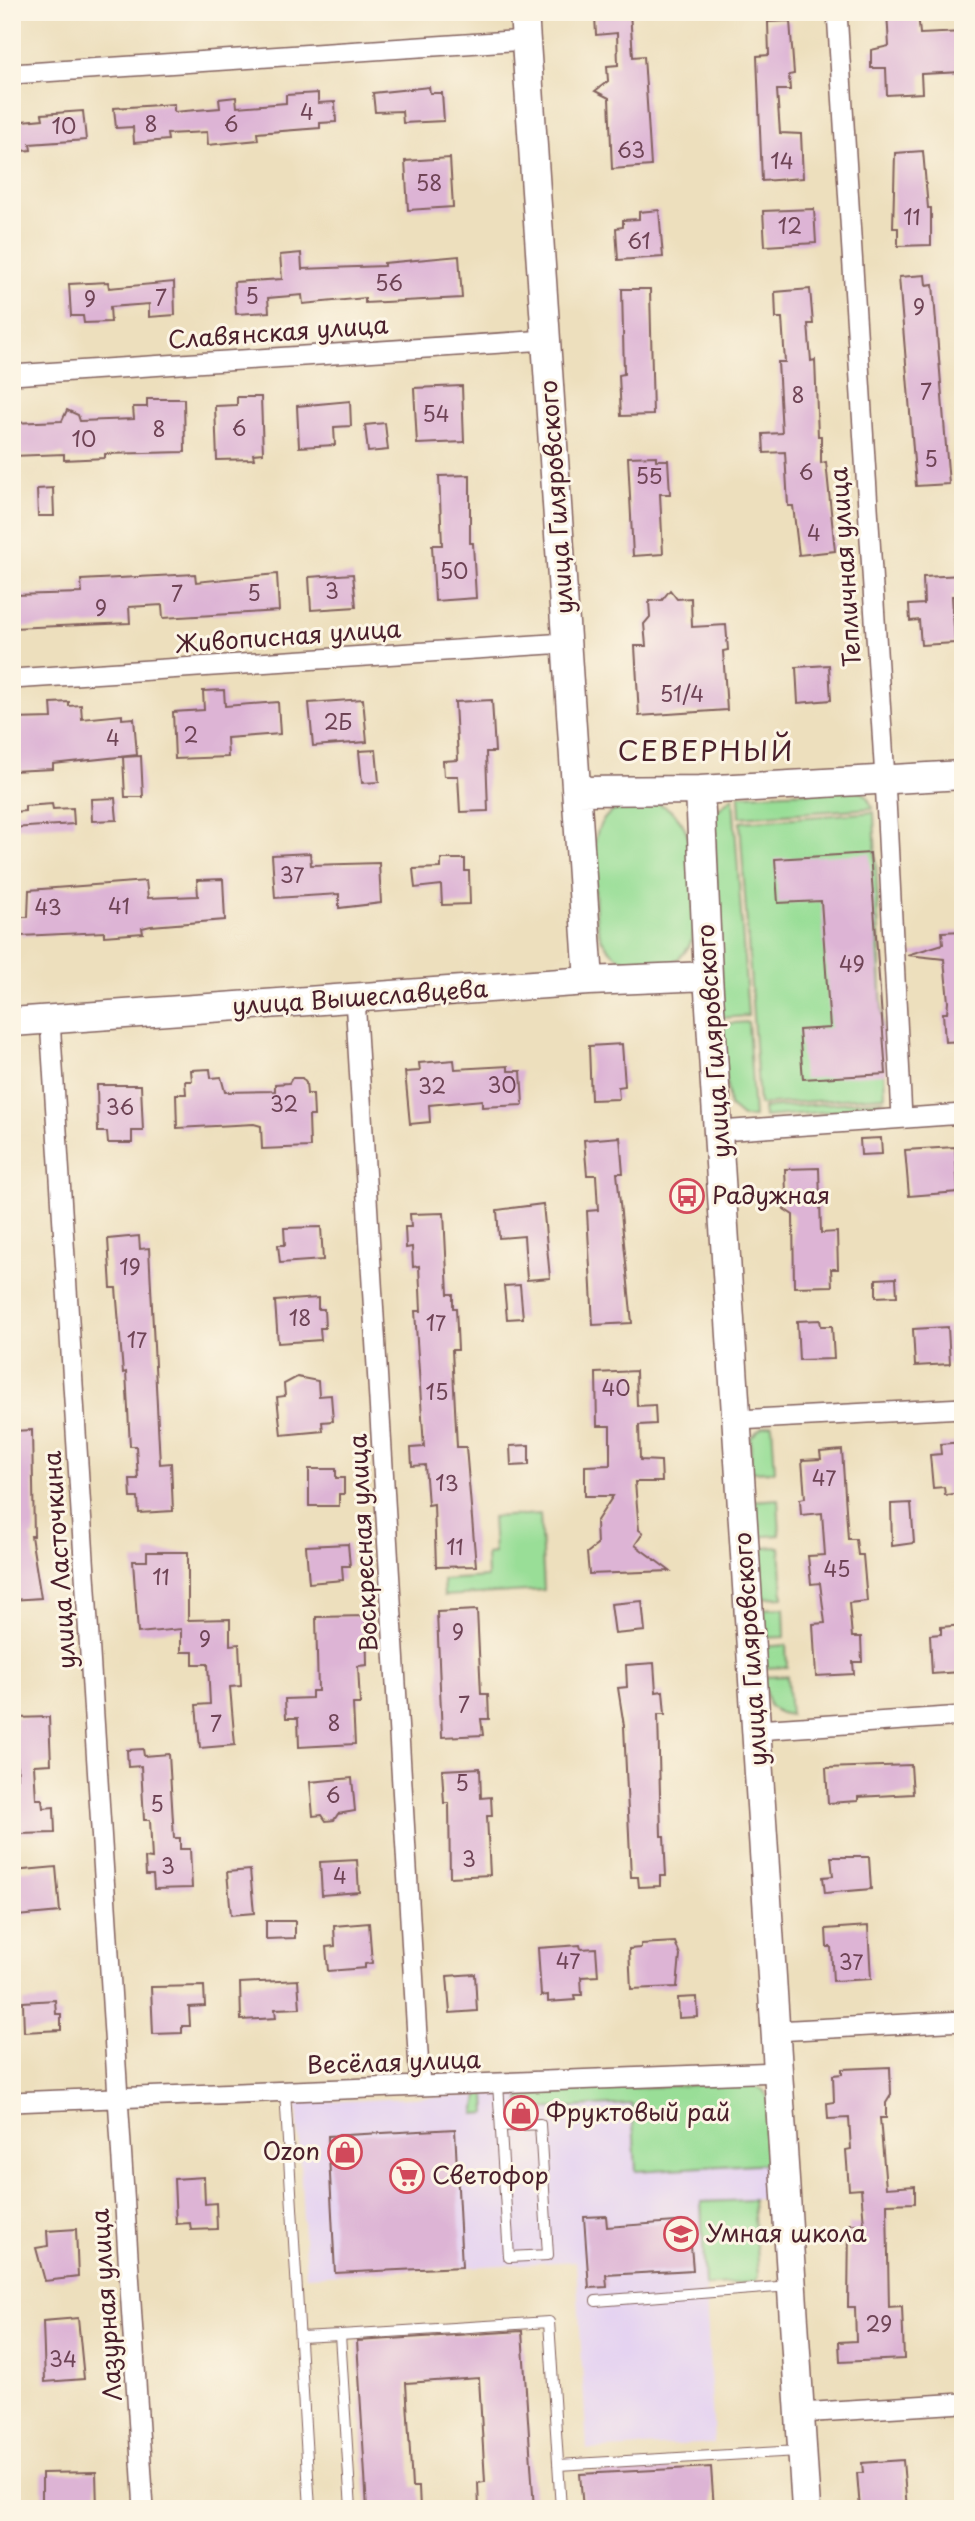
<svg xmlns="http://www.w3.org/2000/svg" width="975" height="2521" viewBox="0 0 975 2521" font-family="'Playpen Sans',sans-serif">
<rect width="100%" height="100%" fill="#fcf5e5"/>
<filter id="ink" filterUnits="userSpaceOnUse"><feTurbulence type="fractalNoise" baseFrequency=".0143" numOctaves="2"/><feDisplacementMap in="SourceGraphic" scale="14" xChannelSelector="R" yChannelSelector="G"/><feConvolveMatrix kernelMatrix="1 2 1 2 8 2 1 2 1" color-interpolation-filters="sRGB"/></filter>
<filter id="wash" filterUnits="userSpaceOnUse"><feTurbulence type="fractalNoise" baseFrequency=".00686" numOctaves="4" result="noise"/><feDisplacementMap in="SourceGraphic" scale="28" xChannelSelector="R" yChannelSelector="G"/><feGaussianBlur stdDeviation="1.57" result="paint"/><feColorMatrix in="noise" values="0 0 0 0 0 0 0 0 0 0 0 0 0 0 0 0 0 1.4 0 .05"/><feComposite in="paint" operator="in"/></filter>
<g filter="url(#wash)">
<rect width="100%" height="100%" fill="#eddfbd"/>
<path fill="#e5d3f1" d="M748,2083l16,7 11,108 -74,5 13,240 -127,7 -11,-189 -270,15 -9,-173z"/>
<path fill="#99de97" stroke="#727e61" stroke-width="2" d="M859,790l7,5 7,13 -133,9 -1,-22z
M733,797l15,219 -27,2 -7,-205z
M652,801c42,13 40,51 41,88 1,14 4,30 1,43 -9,45 -67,45 -90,11 -10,-15 -8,-35 -9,-52 -2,-52 -7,-86 57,-90z
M874,812l11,284 -126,9 -19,-283z
M748,1022l6,95h-12l-13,-11 -8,-82z
M883,1100l-12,8 -107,9 -1,-9z
M772,1425l3,46 -25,1 1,-35 11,-10z
M778,1499l2,36 -26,2 -2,-36z
M540,1514l4,76 -100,6 -1,-16 44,-3 -1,-23 8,-1 -2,-36z
M780,1547l3,50 -25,1 -3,-50z
M784,1608l1,29 -25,1 -2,-29z
M786,1645l1,22 -25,1 -1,-21z
M787,1676l3,39 -10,-2 -11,-7 -7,-29z
M748,2083l15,7 5,7 4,66 -136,8 -4,-67 -112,6v-11l5,-7z
M478,2095h8l1,18 -12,1z
M753,2200l5,77 -3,5 -50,4 -4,-84z"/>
<g id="blocks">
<path fill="#ddb4d5" d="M600,12h30l3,45 11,-1 7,110 -39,3 -3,-71 -14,-7 13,-10 -1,-15 11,-1 -1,-32 -21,2 -1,-19h5z
M887,12h31l2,22 43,-2v40l-42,2 1,19 -35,2 -1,-27h-15v-18l18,-4z
M790,21l4,53 -5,1 1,15h-13l3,43 21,1 2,44 -41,3 -5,-125 12,-1 -1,-33z
M429,87l1,6h12l2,28 -41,2 -1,-12 -27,1 -2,-19z
M318,93v10l17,-1 1,20 -16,1v5l-63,5 1,7 -50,5 -1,-13 -40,2 1,6 -34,3 -1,-16 -17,1 -2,-20 60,-4v8l46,-4 -1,-9 17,-2 1,10 49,-4v-8z
M83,111l3,29 -56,4 1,6 -19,2v-30l31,-3 -1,-5z
M923,151l5,57h3v37l-33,1v-18h-5l2,-75z
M450,158l3,49 -45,3 -3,-49z
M814,209l2,34 -51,3 -2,-35z
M659,210l4,47 -45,3 -2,-32 7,-1v-7l16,-1v-7z
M301,253l1,16 82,-3v-3l75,-7 3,42 -97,5v-5l-62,6 -1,-9 -34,3 1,14 -33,2 -2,-32 48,-3 -2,-24z
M925,275l1,10 7,-1 16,200 -33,2 -17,-209z
M108,282l1,6 65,-6 1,33 -26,2v-13l-39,3 1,15 -27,1 -1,-7h-12l-2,-32z
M622,289h28l3,126 -32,1 -2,-41 5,-1z
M810,289l3,35h-5l3,37 4,-1 3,76h3v27l5,-1 9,89 -36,4 -6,-49h-5l-3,-54 -21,1 -1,-19 19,-1 -4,-71h7l-3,-44h-6l-1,-26z
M462,386l2,56 -47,2 -3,-56z
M237,397h24l2,56 -10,1 1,5 -37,1 -2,-54 22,-1z
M147,399h37l1,53 -80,2v4l-41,2v-6l-52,2v-33l50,-2 5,-11 11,5 2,6 54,-2 -1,-12h14z
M350,401l1,25 -17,1 1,18 -36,2 -2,-41z
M385,423l3,27 -20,2 -3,-27z
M656,456v4h12l2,34h-10l3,60 -30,2 -5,-99z
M470,475v68h3l3,55 -41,3 -3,-56h10l-3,-69z
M53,488l1,28h-16l-1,-27z
M195,574l1,8 81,-8 2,37 -116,7 -1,-13 -33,2 1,16 -118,5v-33l70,-2 -1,-13z
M353,574l3,33 -45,3 -2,-33z
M963,575v21h-11l3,47 -34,2 -2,-25 -9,1 -1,-16 15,-1 -1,-27z
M670,590l7,9 14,-1 1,29 34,-2 2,25 -5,1 4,59 -88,6 -4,-70h11l-2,-22 6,-7 -1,-16 13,-1z
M829,665l2,35 -33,3 -2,-36z
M224,690l1,16 53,-4 2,32 -53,4 1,19 -53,2 -2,-47 31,-2 -1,-19z
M363,699l4,43 -54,4 -4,-43z
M492,700l3,52h-9l2,59 -28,1 -2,-36h-14l-1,-15 15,-1 -3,-58z
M69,702v4l12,-1 1,14 40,-4v4l12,-1 3,37 -84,9v5l-41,2v-52l40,-1 -1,-15z
M376,750l3,32 -17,1 -3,-32z
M141,756l2,41h-18l-2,-40z
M115,798l2,22 -25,1 -1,-22z
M52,804l1,5 20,-1 1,16 -62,4v-16l13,-1v-5z
M310,853l1,12 68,-2 2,40 -42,5v-14l-64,4 -3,-43z
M870,853l16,221 -83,5 -4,-49 31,-2 -9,-127 -43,2 -3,-44z
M441,859h24v12h4l1,33 -28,1 -1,-20 -26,3 -2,-19 28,-1z
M223,879l2,41 -74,6 -9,2 1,5 -39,3v-4l-83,4 -1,-19h8l1,-27 117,-9 2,17 50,-2 -1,-16z
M963,931v110l-18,1 -2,-29h4l1,-11 -4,-43 -37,-4 36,-11 -1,-12z
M622,1044l3,42 -7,1 1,12 -28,1 -2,-54z
M454,1060l1,9 53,-3v5h13l2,34 -41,2v-7l-53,5 1,17 -20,2 -5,-52 15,-1 -1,-8z
M210,1069l1,9 10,-1 4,15 50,-1v-7l14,-1 3,-5h10l4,5 1,11h6l1,22h-5l1,31 -48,2 -1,-23 -7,-2 -77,4 -1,-34h10l-1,-13h7l-1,-11z
M97,1085h44l2,46h-11v12h-24l-1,-11h-9z
M620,1137l3,36h-6l15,150 -39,2 -6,-114 11,-1 -2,-35h-9l-3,-35z
M881,1138l1,16 -21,1 -1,-16z
M955,1147l3,45 -49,4 -4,-46z
M819,1168l2,65 16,-1 1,37h-7l1,17 -38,1 -1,-72 -9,-6 -2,-7 4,-10 -1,-23z
M543,1204l7,74 -23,2 -3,-44 -25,2 -2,-28z
M444,1213l4,81h5v14h3l2,42h-6l5,97h9l10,119 -40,1 -2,-63 -6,1 -3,-40 -13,1 -1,-18 13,-1 -9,-136h6l-2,-45 -6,1 -1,-20 -6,1 -1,-21h6l-1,-13z
M321,1227l2,33 -43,3 -2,-18h7l-1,-17z
M139,1236l1,13 9,-1 11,216 11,-1 2,48 -34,2 -1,-15h-7l-1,-19h8l-2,-33h-6l-4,-74 -3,1 -7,-85h-5l-3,-49z
M896,1278l1,18 -21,1v-18z
M520,1285l3,33 -16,1 -3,-33z
M318,1298v11h6l1,19h-5l1,12 -43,3 -3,-42z
M820,1320l1,6h11l2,33 -35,1 -2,-39z
M948,1327l2,37 -35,2 -2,-37z
M636,1371l1,35 18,-1 1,19 -17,1 1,35 21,1 1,21h-27l4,48 4,3 -8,12 35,26 -81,3 -2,-21 10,-8 -1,-23 17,-26h-28v-30l25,-1v-39h-13l-1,-53z
M297,1377l21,4 1,15 12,-1 2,26 -11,1 1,9 -42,4 -4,-38 8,-1 -1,-12z
M32,1430l2,106h-3l10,62 -29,2v-169z
M963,1442v51l-18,2 -1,-8 -11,1 -3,-33 11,-1 -1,-10z
M529,1445v20l-18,1 -1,-20z
M842,1450l6,89h8l2,16h5l4,46 -18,2 3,34h9l1,25h-9l1,12 -38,2 -3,-52 12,-1 -5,-40 -9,1 -3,-28 17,-1 -3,-42 -21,2 -1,-16 5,-1 -3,-38 19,-1 -1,-7z
M309,1469h27v9h8v16h-5v12h-30z
M911,1503l3,40 -22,3 -1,-42z
M348,1544l2,22h-8l1,14 -34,3 -3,-37z
M147,1552h41v68l42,-1v26l9,-1 2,42 -11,1 5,58 -35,3 -4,-43 14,-1 -2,-40h-15v-12h-12v-23l-43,4 -5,-72h14z
M642,1601l3,30 -30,3 -4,-30z
M477,1610l4,84h7l1,25h-8l2,16 -41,2 -5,-125z
M366,1616l1,49 -9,1 2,38h-7l2,40 -56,3 -1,-29h-12l-1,-19 27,-1v-7h6l-2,-74z
M963,1625v33h-5l1,14 -27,2 -2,-39 11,-1v-7z
M654,1663l2,29 7,-1 2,23h-7l3,122h3l2,40h-6v10l-21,1 -1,-10h-7l-7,-151 -6,-38 9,-1 -1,-22z
M49,1717l2,47 -17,1 2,34h6l1,9 11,-1 1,26 -36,1 -1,-37h-6v-19h6l-3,-60z
M143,1749l1,7 25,-2 5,84h6v11h10l2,39 -38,1 -1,-14h-7l-1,-17 7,1 -2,-39h-6l-3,-54 -13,1 -1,-17z
M911,1765l2,29 -55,3v4l-30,2 -2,-35z
M480,1768l1,30 10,-1 1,19h-5l3,59 -40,2 -1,-74h-5l-2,-33z
M352,1778l3,33 -17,3 -4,6 -8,1 -4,-6 -9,1 -3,-34z
M831,1857h38l2,32 -46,4 -2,-16 10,-1z
M357,1860l2,32 -37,3 -2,-33z
M56,1867l4,45 -43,4 -4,-45z
M250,1870l4,43 -23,2 -4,-43z
M266,1921h29v17l-29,1z
M369,1923l3,40 -7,1v4l-37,3 -2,-24 9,-1 -1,-20z
M868,1926l3,53 -38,2 -2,-34h-4l-1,-18z
M675,1942l5,13 -3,32 -46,2 -2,-40 12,-1v-4z
M580,1945l1,4 15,-1 2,28 -17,1 1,18h-8l1,5 -27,2v-7l-7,1 -3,-48z
M475,1974l2,37 -27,2 -3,-37z
M298,1980l2,28 -25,1 1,9 -35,2 -1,-37z
M204,1986l1,20 -16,1 1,19h-8v7l-29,1 -2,-47z
M697,1997l1,20 -19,1 -1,-20z
M55,2000l1,14h5v16l-37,2 -1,-30z
M890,2067l1,28 -5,8v15h-6l6,70 29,-2v17l-28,1 2,103 13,-1 2,53 -64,3 -1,-20 17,-1 -1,-34h-7l1,-83h15l-3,-35 -12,1 -3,-40 5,-1 -2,-31 -21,1 -1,-16 7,-1 -1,-27 9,-1v-5z
M455,2129l7,138 -127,6 -7,-137z
M204,2177l1,27 11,-1 1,26 -26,1 -1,-7 -14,1 -2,-45z
M606,2216l1,11 82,-6 4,49 -87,5 1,12 -18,1 -5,-71z
M76,2229l2,48 -33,4 -9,-33 12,-2 -1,-15z
M78,2318l6,61 -39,3 -2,-61z
M522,2331l12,178h-55l-1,-26 7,-1 -6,-104 -73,5 6,104h7l1,22h-53l-10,-168z
M903,2460l4,49h-47l-3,-36h6l-1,-10z
M711,2467l3,42h-131l-3,-35z
M96,2472l1,37h-55v-36z"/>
</g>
</g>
<g filter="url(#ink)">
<use href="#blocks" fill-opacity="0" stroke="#83625e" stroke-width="2"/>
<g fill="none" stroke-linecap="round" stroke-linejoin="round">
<g stroke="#83625e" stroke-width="12">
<path id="lane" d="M498,2084l11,173 39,-2 -8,-131 -39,2
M285,2091l25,418
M596,2301l195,-15
M300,2337l40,-2
M558,2465l241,-14
M351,2509l-11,-174 209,-13 12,187"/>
</g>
<g stroke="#83625e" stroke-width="22">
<path id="street" d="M837,12l48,767 17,339
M12,74l515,-34
M12,375l535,-35
M12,679l554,-36
M355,998l65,1088
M50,1020l94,1489
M720,1131l243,-17
M737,1420l226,-12
M757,1730l206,-14
M775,2031l188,-10
M12,2102l765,-30
M800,2413l163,-10"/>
</g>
<g stroke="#83625e" stroke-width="31">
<path id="secondary" d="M524,12l65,969
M700,790l8,186 98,1533
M577,791l123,-1 263,-15
M12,1022l577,-41 119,-5"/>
</g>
<use href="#lane" stroke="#fff" stroke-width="10"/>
<use href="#street" stroke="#fff" stroke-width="19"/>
<use href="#secondary" stroke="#fff" stroke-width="28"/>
</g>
</g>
<defs>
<g id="bus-ring" transform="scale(1.75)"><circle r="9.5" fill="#fcf5e5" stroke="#d1495b" stroke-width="1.5"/><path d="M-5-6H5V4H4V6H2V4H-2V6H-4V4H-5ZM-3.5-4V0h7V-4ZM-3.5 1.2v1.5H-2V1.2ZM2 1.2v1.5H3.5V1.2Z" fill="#d1495b"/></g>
<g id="shop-ring" transform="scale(1.75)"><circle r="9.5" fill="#fcf5e5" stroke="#d1495b" stroke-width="1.5"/><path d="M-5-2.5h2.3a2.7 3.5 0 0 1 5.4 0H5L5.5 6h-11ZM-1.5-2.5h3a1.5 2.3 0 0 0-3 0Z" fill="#d1495b"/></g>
<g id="supermarket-ring" transform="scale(1.75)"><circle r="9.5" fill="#fcf5e5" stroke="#d1495b" stroke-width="1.5"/><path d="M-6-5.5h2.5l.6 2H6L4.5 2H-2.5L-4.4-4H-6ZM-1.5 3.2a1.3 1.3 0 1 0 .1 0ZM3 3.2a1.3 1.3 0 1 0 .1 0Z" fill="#d1495b"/></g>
<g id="school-ring" transform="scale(1.75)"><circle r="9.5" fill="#fcf5e5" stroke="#d1495b" stroke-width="1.5"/><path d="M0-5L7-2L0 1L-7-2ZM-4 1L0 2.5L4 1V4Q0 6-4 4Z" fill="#d1495b"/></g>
</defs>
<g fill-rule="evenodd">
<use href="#bus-ring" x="687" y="1196"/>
<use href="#shop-ring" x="521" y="2113"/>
<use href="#shop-ring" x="345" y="2152"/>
<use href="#supermarket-ring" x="407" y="2176"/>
<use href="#school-ring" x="681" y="2234"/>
</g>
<g text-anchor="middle" stroke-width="6" stroke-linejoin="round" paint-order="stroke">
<g font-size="21" fill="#6f4456">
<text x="307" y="120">4</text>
<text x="151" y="132">8</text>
<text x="231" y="132">6</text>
<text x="64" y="134">10</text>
<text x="631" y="158">63</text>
<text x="782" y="169">14</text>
<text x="429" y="191">58</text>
<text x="912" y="225">11</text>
<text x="790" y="234">12</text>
<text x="639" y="249">61</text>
<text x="389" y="291">56</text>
<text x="252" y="304">5</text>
<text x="161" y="306">7</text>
<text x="90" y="307">9</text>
<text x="919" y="315">9</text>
<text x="926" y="400">7</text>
<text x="798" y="403">8</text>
<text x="436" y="422">54</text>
<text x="239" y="436">6</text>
<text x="159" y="437">8</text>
<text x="84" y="447">10</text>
<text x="931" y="467">5</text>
<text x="806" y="480">6</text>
<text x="649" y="484">55</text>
<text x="814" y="541">4</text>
<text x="454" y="579">50</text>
<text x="332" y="599">3</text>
<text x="254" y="601">5</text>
<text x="177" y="602">7</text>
<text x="101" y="616">9</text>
<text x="682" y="702">51/4</text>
<text x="338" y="730">2Б</text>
<text x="191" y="743">2</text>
<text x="113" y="746">4</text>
<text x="292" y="883">37</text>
<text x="119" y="914">41</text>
<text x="48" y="915">43</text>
<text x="852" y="972">49</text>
<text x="502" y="1093">30</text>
<text x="432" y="1094">32</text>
<text x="284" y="1112">32</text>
<text x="120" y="1115">36</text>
<text x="130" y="1275">19</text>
<text x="300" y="1326">18</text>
<text x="436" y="1331">17</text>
<text x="137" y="1348">17</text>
<text x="616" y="1396">40</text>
<text x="437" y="1400">15</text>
<text x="824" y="1486">47</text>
<text x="447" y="1491">13</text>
<text x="455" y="1555">11</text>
<text x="837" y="1577">45</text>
<text x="161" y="1585">11</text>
<text x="458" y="1640">9</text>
<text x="205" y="1647">9</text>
<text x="464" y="1713">7</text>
<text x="334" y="1731">8</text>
<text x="216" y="1732">7</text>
<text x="462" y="1791">5</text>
<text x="333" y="1803">6</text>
<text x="157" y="1812">5</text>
<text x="469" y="1867">3</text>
<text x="168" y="1874">3</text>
<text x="340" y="1884">4</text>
<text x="568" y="1969">47</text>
<text x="851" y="1970">37</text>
<text x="879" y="2332">29</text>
<text x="63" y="2367">34</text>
</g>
<g font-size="24" fill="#4a1f2b" stroke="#fcf5e5">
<text transform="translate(278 333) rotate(-4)" y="8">Славянская улица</text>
<text transform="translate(557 497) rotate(-94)" y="8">улица Гиляровского</text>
<text transform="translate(846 567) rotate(-94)" y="8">Тепличная улица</text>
<text transform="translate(288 637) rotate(-4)" y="8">Живописная улица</text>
<text transform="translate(360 998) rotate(-4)" y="8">улица Вышеславцева</text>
<text transform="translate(714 1041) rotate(-94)" y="8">улица Гиляровского</text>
<text transform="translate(364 1543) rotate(-93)" y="8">Воскресная улица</text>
<text transform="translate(60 1560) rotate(-94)" y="8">улица Ласточкина</text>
<text transform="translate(751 1649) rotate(-94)" y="8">улица Гиляровского</text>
<text transform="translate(394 2063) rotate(-2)" y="8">Весёлая улица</text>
<text transform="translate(107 2305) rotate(-94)" y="8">Лазурная улица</text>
</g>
<g font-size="24" fill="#4a1f2b" stroke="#fcf5e5" text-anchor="start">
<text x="712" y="1204">Радужная</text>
<text x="546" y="2121">Фруктовый рай</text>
<text x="320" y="2160" text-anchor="end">Ozon</text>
<text x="432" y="2184">Светофор</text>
<text x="706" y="2242">Умная школа</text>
</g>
<g font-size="28" letter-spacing="2" fill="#4a1f2b" stroke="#fcf5e5">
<text x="706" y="761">СЕВЕРНЫЙ</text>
</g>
</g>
<rect width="975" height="2521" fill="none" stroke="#fcf5e5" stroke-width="42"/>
</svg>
